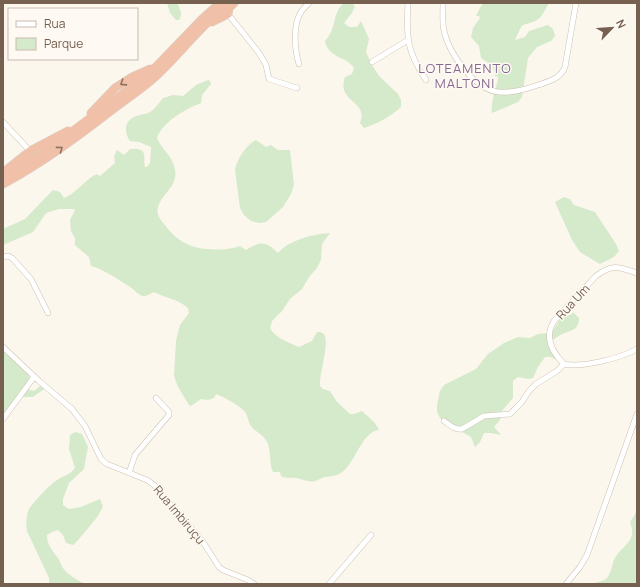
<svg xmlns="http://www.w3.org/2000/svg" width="640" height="587" viewBox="0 0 640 587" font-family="Manrope,sans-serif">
<rect width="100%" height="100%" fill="#fbf7ec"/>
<path fill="#d5e9cb" d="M167,3h10c3,6 6,11 2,17h-3l-6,-7z
M344,3h8l3,3 -3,7 -8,10 5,4h8l4,-6 8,18 -3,13 6,13 7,11 19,18 3,6v7c-8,8 -26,18 -37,21l-4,-5c9,-23 -24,-20 -15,-46l7,-3 2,-6c-9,-13 -25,-9 -29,-27 12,-12 7,-29 19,-38z
M484,3h65c-9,16 -8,17 -26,22l-2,2 -6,13 10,-3 4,-6 19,-6 5,4 2,7 -4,5 -14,6 -9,11 -6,39 -4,5 -26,11c-2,-11 5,-24 6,-36l-3,-1c0,-10 -7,-13 -14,-18l-2,-12 -8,-9 2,-9 7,-10 -1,-2h-3l5,-10z
M208,80l2,1 1,3 -9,11 -1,8c-15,6 -39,19 -44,35 5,12 15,17 18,31 3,18 -12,23 -17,38 -2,7 2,12 6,17 11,15 24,24 43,25 13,1 20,1 33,-3l6,4c15,-9 19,-9 32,3 11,-13 36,-19 52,-20l-8,11 -1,16 -4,8 -8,9 -7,12 -12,10 -8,12 -10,10 -2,7c4,9 19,15 29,19l13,-6 5,-9h3l4,2c6,11 -5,38 -4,52l3,3 7,2 7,11 13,12h4l8,-3c6,6 13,10 17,19 -17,1 -24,34 -38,43 -5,3 -9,3 -15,4 -4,0 -7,3 -11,4 -6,2 -13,-2 -18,-3 -6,-1 -11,1 -16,-2l-1,-4h-7c-4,-9 -2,-19 -5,-28 -5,-11 -11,-10 -17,-18 -3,-4 -3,-10 -6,-14 -4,-6 -21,-15 -29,-18l-2,4 -6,2 -7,-1 -10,7 -2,-1 -11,-18 -4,-11 2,-35 4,-16 9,-12 -1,-5c-10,-9 -23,-10 -34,-16 -3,1 -8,5 -11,4 -5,-1 -9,-7 -13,-9 -9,-6 -29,-19 -39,-21l-2,-9 -14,-12v-7l-4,-7 -1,-11 5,-10 -1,-1h-15l-13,4 -13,19 -30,13v-16l22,-10 28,-29 7,2 4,6c13,-5 20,-18 33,-24l3,2 15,-13 -1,-7 3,-6 7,5 6,-6c19,-2 13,8 15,18h2l3,-4 1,-14v-2l-12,-5 -9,-1c-6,-9 -6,-19 4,-24 5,-3 11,-2 16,-5 5,-3 9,-9 13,-14l10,-3 10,1 13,-11z
M256,140l10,7 5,-2 7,5h12l4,35 -3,9 -8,13 -17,15 -7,1 -8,-2 -7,-6 -4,-7 -5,-38c2,-11 11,-25 21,-30z
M564,197l6,2 4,6 21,7 21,32 3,7 -5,6 -14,7 -20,-12 -8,-12 -17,-38z
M573,312l6,6c0,12 -7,12 -17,16 -4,2 -7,5 -11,7l3,7 1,11 -5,-2h-5l-7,10 -5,11 -5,1 -10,-2 -5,4v17l-12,14 -1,8 -6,7 7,8 -10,-2h-7l-4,9 -5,5 -4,-10 -24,-13 -7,-6 -3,-6v-7l3,-14 4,-6 32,-16 12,-15 16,-11 14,-6 12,1 8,-4 11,-1 5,-4 6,-10 12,-5z
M3,347c6,7 25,22 26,30 1,5 -2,8 0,13l5,1 7,-6 3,4 -11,8h-12l-18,20z
M75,432l7,2 6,13 -4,22 -15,14 -6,16v6l6,4 12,-2 19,-8 3,7c-4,11 -12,18 -19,27 -4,4 -6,8 -11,12l-7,-2 -3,-8 -5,-5 -6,2 -5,3c0,10 5,15 11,23 2,3 3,6 4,9 6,8 15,13 23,17h-36v-6l-22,-47c-1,-6 -1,-16 2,-22 5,-7 21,-25 28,-29 8,-5 13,-5 18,-12l-6,-19 1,-14z
M637,509v75h-45c5,-2 12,-3 15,-6 4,-5 5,-13 7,-18 8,-16 24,-17 16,-38l4,-6z"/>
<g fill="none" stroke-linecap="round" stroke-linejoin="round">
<g stroke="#cdc0b2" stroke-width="6">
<path id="minor" d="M408,3c-2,34 -1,49 18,77
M443,3c0,9 -1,19 1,28 5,22 30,59 55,61 12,1 28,-3 39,-7 12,-4 22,-6 27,-18l11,-64
M228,14l31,39 7,12 3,14 28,9
M372,62l36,-22
M299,64c-4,-13 -6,-35 0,-48 2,-6 6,-9 10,-13
M3,122l27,29
M3,257l5,-1 4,2 19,21 17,34
M3,347l36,34 33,28 13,17 16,33 6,5 40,16 7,5 49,57 16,25 4,3 25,10 6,4
M564,364c18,4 57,-6 73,-15
M3,419l31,-42
M444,421c6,4 10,9 18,8l22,-13 26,-2 12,-12 7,-11 7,-7 21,-13 7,-7c-12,-12 -20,-27 -10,-43l42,-45c17,-13 23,-9 41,-3
M129,473l6,-18 34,-40v-3l-13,-14
M329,584l42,-49
M566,584l14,-17 7,-12 50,-141"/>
</g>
<g stroke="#d9d2ce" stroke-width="9">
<path id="highway" d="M212,22l16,-8 1,-6 5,-5
M91,113l24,-25 17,-11 18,-8
M5,171l25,-20 38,-20
M3,176l39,-22 106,-79 54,-56 18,-16
M3,184c39,-21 74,-47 109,-74 14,-11 30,-21 43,-33 26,-24 47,-53 74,-74"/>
</g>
<use href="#minor" stroke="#fff" stroke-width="5"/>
<use href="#highway" stroke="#f0c1a8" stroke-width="8"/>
</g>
<defs><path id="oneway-chevron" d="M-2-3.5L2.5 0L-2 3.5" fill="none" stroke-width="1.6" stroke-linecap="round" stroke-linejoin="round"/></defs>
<g stroke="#8e7362">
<use href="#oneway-chevron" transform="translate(123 83) rotate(147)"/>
<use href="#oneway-chevron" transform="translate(60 149) rotate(-36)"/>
</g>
<g text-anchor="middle" stroke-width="3" stroke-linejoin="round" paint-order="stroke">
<g font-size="12" fill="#766050" stroke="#fefaf3">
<text transform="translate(573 302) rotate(-47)" y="4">Rua Um</text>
<text transform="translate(179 515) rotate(50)" y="4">Rua Imbiruçu</text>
</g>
<g font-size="13" letter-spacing="1" fill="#876891" stroke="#fefaf3">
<text x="465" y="73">LOTEAMENTO<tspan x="465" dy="15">MALTONI</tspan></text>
</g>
</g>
<rect width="640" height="587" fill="none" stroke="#766050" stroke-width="8"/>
<rect x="8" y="8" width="130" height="52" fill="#fefaf3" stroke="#c8bcb2"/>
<rect x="16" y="21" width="20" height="6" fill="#ffffff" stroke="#c8bcb2"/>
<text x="44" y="28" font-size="12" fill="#766050">Rua</text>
<rect x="16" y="38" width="20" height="12" fill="#d5e9cb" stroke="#c8bcb2"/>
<text x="44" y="48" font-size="12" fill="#766050">Parque</text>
<g transform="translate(612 28) rotate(65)" stroke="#fefaf3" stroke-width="3" paint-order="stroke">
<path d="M0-3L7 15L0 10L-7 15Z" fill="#766050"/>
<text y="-6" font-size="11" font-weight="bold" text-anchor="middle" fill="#766050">N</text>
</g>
</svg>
